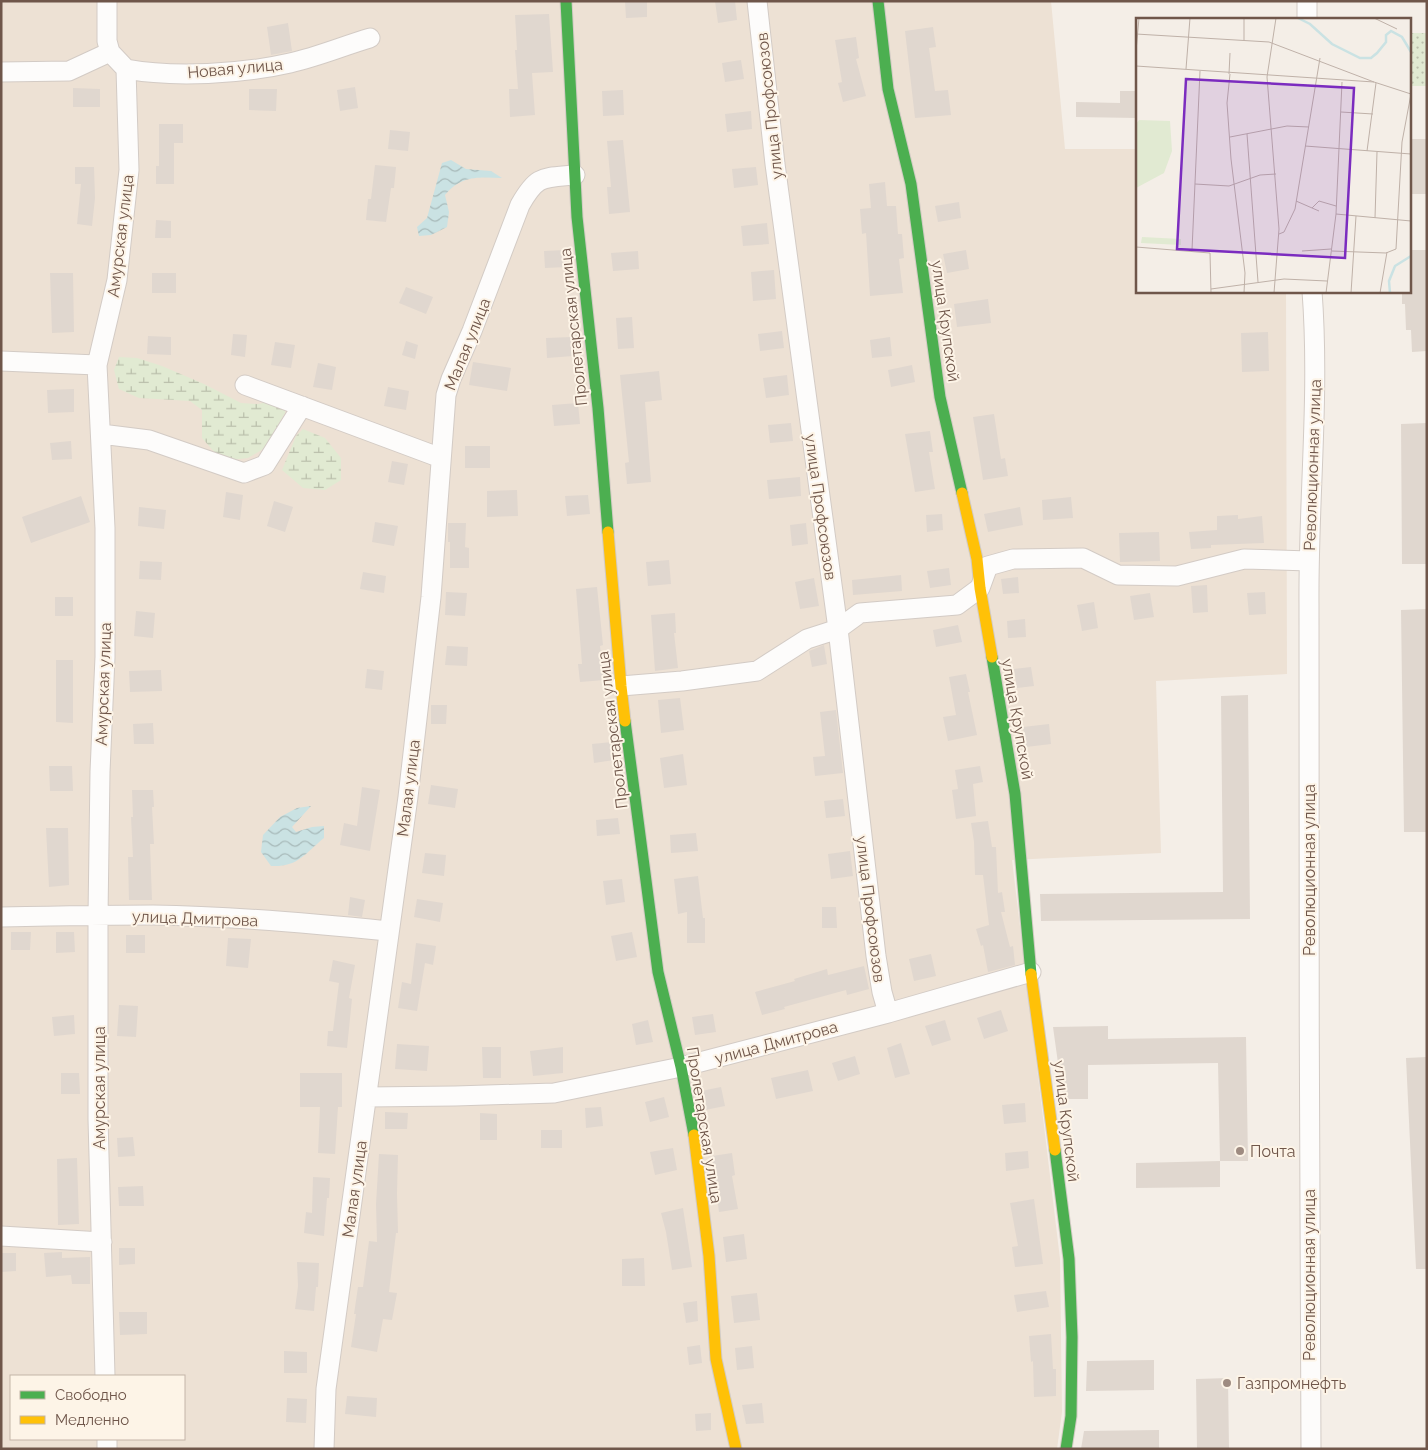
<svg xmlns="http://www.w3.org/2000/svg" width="1428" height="1450" viewBox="0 0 1428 1450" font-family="Raleway,sans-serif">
<defs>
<pattern id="grass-dots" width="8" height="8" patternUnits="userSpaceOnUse" patternTransform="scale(1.25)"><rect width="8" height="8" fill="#e1ead2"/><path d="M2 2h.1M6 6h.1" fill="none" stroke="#bbc0ac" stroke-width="1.8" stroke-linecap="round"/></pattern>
<pattern id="wetland-marsh" width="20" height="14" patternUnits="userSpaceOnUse" patternTransform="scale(1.25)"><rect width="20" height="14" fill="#e1ead2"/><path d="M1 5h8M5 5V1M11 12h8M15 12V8" fill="none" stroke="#bbc0ac"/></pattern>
<pattern id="water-waves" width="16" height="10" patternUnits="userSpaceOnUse" patternTransform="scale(1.25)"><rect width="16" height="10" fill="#cae2e3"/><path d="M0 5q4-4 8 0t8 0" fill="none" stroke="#a8baba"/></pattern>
</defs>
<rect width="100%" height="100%" fill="#f4eee7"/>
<path fill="#ede1d4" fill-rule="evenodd" d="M1,1h1050l14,148h72v142h149l1,383 -131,7 5,172 -149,7 48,399 2,153 -5,37h-1056zM11,1376h173v63h-173z"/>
<path fill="url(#grass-dots)" d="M1409,33h18v53h-18z"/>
<path fill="url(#wetland-marsh)" d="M119,357l18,1 25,8 42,18 37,19 17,1 10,-2 17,7v4l-20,35 -17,10 -16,2 -16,-6 -14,-16v-28l-12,-9 -51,-3 -20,-9 -5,-19z
M303,429l22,9 16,20v22l-16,10 -22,-2 -21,-18 14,-34z"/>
<path fill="url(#water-waves)" d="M451,160l15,9 25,2 11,7c-23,-1 -41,-3 -57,17l4,17 -2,15 -16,8 -12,1 -2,-9 10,-9 15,-55z
M311,806l-19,21 4,5 16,-5 12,-1v12c-20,16 -25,29 -53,28l-10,-14 2,-17 17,-18 17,-9z"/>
<path fill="#e0d7cf" d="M625,1h22v16l-21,1z
M715,1h20l2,19 -19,3z
M549,14l4,58 -21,1 3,42 -25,2 -1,-28h9l-3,-39h2l-2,-35z
M288,23l4,28 -21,4 -4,-28z
M933,27l3,20 -7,1 6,43 13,-1 3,25 -36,3 -10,-87z
M856,37l3,21 -3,1 10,37 -23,6 -5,-19 4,-1 -7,-42z
M741,60l3,19 -19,3 -3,-19z
M355,87l3,21 -18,3 -3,-21z
M73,88l27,1v18h-27z
M249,89h28l-1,22 -27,-1z
M623,90l1,25 -21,1 -1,-25z
M1120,91h17v27l-61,-1v-15l44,1z
M751,111l1,18 -25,3 -2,-18z
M159,124h24v19h-9v41h-18v-18h3z
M390,130l20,2 -2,19 -20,-2z
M1409,139h18v55h-18z
M623,140l7,72 -21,2 -2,-27h4l-4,-46z
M375,165l21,2 -2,21h-3l-5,34 -20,-2 2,-21h3z
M75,167h19l1,31 -3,28 -15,-2 4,-40h-6z
M756,167l2,18 -24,3 -2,-19z
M885,182l2,24h9l2,28h4l2,24 -5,1 4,34 -33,3 -4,-63 -4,1 -2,-25 11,-1 -2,-24z
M959,202l2,16 -23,4 -3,-16z
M156,220l15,1v17h-16z
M767,223l2,21 -26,2 -2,-20z
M566,250l1,17 -22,1 -1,-17z
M966,250l3,19 -22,4 -4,-19z
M1409,250h18v101l-15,1 -1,-22h-5l-1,-26h-3v-13h7z
M638,251l1,18 -26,2 -2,-18z
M774,270l2,29 -23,2 -2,-29z
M50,273h23l1,59 -22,1z
M152,273h24v20h-24z
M406,287l27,10 -7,17 -27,-11z
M988,299l3,24 -34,4 -3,-23z
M632,317l2,31 -16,1 -2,-31z
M782,331l2,17 -24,3 -2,-17z
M1268,332l1,39 -27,1 -1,-39z
M233,334l14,1 -2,22 -14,-2z
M148,336l23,1v18l-24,-1z
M572,337l1,19 -26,2 -1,-20z
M890,337l2,19 -20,2 -2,-18z
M406,341l12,4 -3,14 -13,-4z
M275,342l20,3 -4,23 -20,-3z
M473,362l38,6 -4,23 -38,-6z
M318,363l18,4 -4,23 -19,-3z
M912,365l3,17 -24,5 -3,-17z
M659,371l3,29 -17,2 6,80 -24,2 -2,-21 4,-1 -9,-87z
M787,375l2,20 -23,3 -3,-20z
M388,387l21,4 -3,19 -22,-4z
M74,389v23l-26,1 -1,-23z
M578,403l2,21 -26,2 -2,-21z
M994,414l7,45 4,-1 3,18 -25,4 -10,-63z
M791,423l2,18 -23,2 -2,-18z
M1427,423v141h-25l-1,-140z
M930,431l3,21h-4l6,37 -20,3 -10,-58z
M71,441l1,18 -20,1 -2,-17z
M465,446h25v22h-25z
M392,461l16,3 -4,21 -16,-3z
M800,477l1,19 -32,3 -2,-19z
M517,490l1,26 -31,1v-26z
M226,492l17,3 -3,25 -17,-3z
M588,495l2,19 -23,2 -2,-20z
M81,496l9,26 -59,21 -9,-26z
M1071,497l2,21 -30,2 -1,-20z
M274,501l19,6 -8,25 -18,-6z
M139,507l27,3 -2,19 -26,-3z
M1020,507l3,18 -35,7 -4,-18z
M942,514l1,16 -16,2 -1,-17z
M1238,515v4l24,-3 2,27 -53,2v3l-20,1 -2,-17 28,-2v-14z
M375,522l23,4 -4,20 -22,-4z
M448,523h18l-1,24 4,1v20h-19v-26h-2z
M806,523l2,21 -16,2 -2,-21z
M1159,532l1,29 -40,1 -1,-29z
M669,560l2,24 -23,2 -2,-24z
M140,561l22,1 -1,18 -22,-1z
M949,568l2,17 -21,3 -3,-17z
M363,572l23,4 -2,17 -24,-4z
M901,575l1,16 -49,4 -1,-15z
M1018,577l1,16 -16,1 -2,-15z
M814,578l5,28 -19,3 -5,-27z
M1207,585l1,27 -15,1 -2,-27z
M597,587l6,58 -3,1 4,34 -24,2 -2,-18h4l-6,-75z
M446,592l21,1 -2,23 -20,-1z
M1265,592l1,22 -17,1 -2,-22z
M1150,593l4,24 -20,3 -4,-24z
M55,597h18v19h-18z
M1094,602l4,26 -16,3 -5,-26z
M1427,609v223h-23l-3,-222z
M136,611l19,2 -2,25 -19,-2z
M675,613l1,20h-2l4,35 -23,3 -4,-56z
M1025,619l1,18 -18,1 -1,-17z
M958,625l4,17 -26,5 -3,-17z
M824,645l3,19 -15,3 -3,-16z
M447,646l21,1 -1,19 -22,-1z
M56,660h17v63l-17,-1z
M1031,667l3,19 -17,2 -3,-19z
M367,669l17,2 -2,19 -17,-2z
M161,670l1,21 -32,1 -1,-21z
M966,674l4,18h-2l9,43 -29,6 -5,-24 13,-2 -7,-38z
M1248,695l2,224 -209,2 -1,-27 183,-2 -2,-196z
M680,698l4,32 -23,3 -3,-33z
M431,705h16l-1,19h-15z
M836,710l7,63 -28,3 -2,-19 12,-1 -5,-44z
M153,723l1,21h-20l-1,-20z
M1049,724l2,20 -25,3 -3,-20z
M612,742l2,18 -20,3 -2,-19z
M683,754l4,31 -23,3 -4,-30z
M49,766h23l1,25h-23z
M980,766l3,16 -10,2 3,32 -20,3 -4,-29 6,-1 -3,-19z
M431,785l27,4 -3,19 -27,-4z
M362,787l18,3 -10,61 -30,-6 4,-22 13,3z
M132,790h21l1,17h-2l2,37h-4l2,56h-23l-1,-43h5l-2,-40h2z
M843,799l2,17 -19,2 -2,-17z
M618,818l2,16 -23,2 -1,-16z
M988,821l4,26h4l2,46 4,-1 3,20h-4l9,35 3,-1 2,19 -27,7 -5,-27 -2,1 -5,-17 13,-4 -6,-50h-8l-1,-33 -3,-19z
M46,828h22l1,57 -20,2z
M696,833l2,18 -27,2 -1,-18z
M850,851l3,25 -22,3 -3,-25z
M425,853l21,2 -2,21 -22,-3z
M698,876l5,42h2v25h-18v-31l-9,2 -4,-35z
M622,879l3,23 -19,3 -3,-24z
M350,897l15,3 -3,17 -14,-2z
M417,899l26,4 -3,19 -26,-5z
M822,907h14l1,21h-15z
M11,932h20l-1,18h-19z
M56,932h18l1,20 -19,1z
M632,932l5,25 -21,4 -5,-25z
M126,935h19v18h-19z
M228,938l23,1 -3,29 -22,-2z
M416,943l20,3 -3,19 -8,-2 -8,48 -19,-3 4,-26 9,2z
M931,954l5,22 -22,5 -5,-22z
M333,960l22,5 -6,33 3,1 -5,49 -20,-2 1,-15h5l6,-48 -10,-2z
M864,966l5,23 -22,6 -1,-5 -62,17 1,2 -23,6 -7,-23 40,-11 -1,-2 33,-10 1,6z
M119,1005l19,1 -2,31 -19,-1z
M1001,1010l7,21 -24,8 -7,-21z
M713,1014l3,18 -21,3 -3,-18z
M74,1015l1,19 -21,2 -2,-19z
M648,1020l5,22 -17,3 -4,-21z
M945,1020l6,20 -19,6 -7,-20z
M1108,1026v13l138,-2 2,124h-28l-2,-98 -130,2v34h-25l-10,-72z
M901,1043l9,31 -15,4 -8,-30z
M397,1044l32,2 -2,25 -32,-2z
M482,1047h19v31h-18z
M563,1047v26l-30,3 -3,-25z
M855,1056l5,18 -22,7 -6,-18z
M1427,1057v212h-11l-10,-211z
M808,1070l5,21 -37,8 -5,-21z
M61,1073h18l1,21h-19z
M300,1073h42v34h-4l-3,47 -17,-1 2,-46h-20z
M721,1087l4,19 -20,4 -4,-19z
M664,1097l5,20 -19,5 -5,-20z
M1025,1103l1,19 -22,2 -2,-19z
M601,1107l2,19 -17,2 -1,-20z
M385,1112l23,1 -1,16h-22z
M480,1113l17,1v26h-17z
M541,1130h21v18h-21z
M133,1137l2,19 -17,1 -1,-19z
M673,1148l4,22 -22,5 -5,-23z
M1028,1151l1,17 -23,3 -1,-18z
M732,1153l3,22 -3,1 6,33 -19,3 -7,-56z
M379,1154l19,1 -1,38 1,40h-2l-7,59 8,1 -5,27 -9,-1 -6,33 -26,-5 5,-33h-2l4,-27h5l6,-46 8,1 -1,-38z
M77,1158l2,66 -21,1 -1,-66z
M1220,1161v26l-84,1v-25z
M313,1177l17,1 -1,20h-2l-3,38 -20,-3 2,-21 6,1z
M143,1186l1,20h-25l-1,-19z
M1034,1199l9,65 -28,3 -3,-20 6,-1 -8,-43z
M683,1208l9,59 -20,3 -6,-38 -5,-19z
M744,1234l3,25 -21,3 -3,-25z
M119,1248h16v16l-16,1z
M62,1252v6l28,-1v27h-18l-1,-9 -25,2 -2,-24z
M1,1253h15v18l-15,1z
M644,1258l1,28h-23v-27z
M297,1262l22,1 -1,24h-2l-2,24 -19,-2 3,-23z
M1046,1291l3,16 -32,5 -3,-17z
M757,1293l3,27 -26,3 -3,-27z
M697,1301l1,20 -12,2 -3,-20z
M119,1312h28v22l-27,1z
M1051,1334l2,35h3v27l-22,1 -1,-36 -2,1 -2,-26z
M700,1345l2,18 -13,2 -2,-18z
M752,1346l2,22 -17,2 -2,-22z
M284,1351l23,1v21h-23z
M1154,1360v30l-68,1 1,-30z
M1228,1378l1,71h-32l-1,-70z
M347,1396l30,2 -1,19 -31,-3z
M287,1398l20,1 -1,24 -20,-1z
M762,1403l2,20 -18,1 -4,-19z
M711,1413v17l-15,1 -1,-17z
M1159,1430v19h-78l3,-18z"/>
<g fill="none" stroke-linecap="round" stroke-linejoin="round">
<g stroke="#d3cbc5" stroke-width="21">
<path id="street" d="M757,1l18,163 63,465 38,327 6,36 6,21
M1307,1v18
M126,69c48,9 116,5 164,-6 27,-6 53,-17 80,-25
M1,72l68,-1 41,-19
M1,361l96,4
M245,385l196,73
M101,434l48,6 95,33 21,-8 37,-59
M621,686l61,-5 75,-10 50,-32 31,-10 22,-16 97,-8 23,-17 8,-22 25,-7 70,-1 35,17 59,1 67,-17 65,2
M1,917c51,-1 102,-2 152,-2 79,1 157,8 235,16
M367,1097l88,-1 99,-3 127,-26 207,-54 143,-41
M1,1236l101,6
M105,1376l-7,-257v-203l2,-144 5,-115v-129l-8,-163 20,-85 12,-110 -3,-101 -16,-17 -3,-11v-40
M107,1439v10
M324,1449l2,-60 82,-592 23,-200 15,-202 5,-16 21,-48 48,-126c17,-30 22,-27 55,-30
M1311,1449c-3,-281 -1,-563 -2,-844 -1,-104 11,-209 3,-314"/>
</g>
<g stroke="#d2cbc4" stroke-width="13">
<path id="fast" d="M566,1l11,216 21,191 10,124
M878,1l10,88 23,95 29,213 22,96
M992,657l23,137 16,180
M625,721l33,251 23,95 13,68
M1055,1150l14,109 3,78 -1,79 -5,33"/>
</g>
<g stroke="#d2cbc4" stroke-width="13">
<path id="slow" d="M962,493l15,66 3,29 12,69
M608,532l13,154 4,35
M1031,974l24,176
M694,1135l15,121 7,103 20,90"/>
</g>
<use href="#street" stroke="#fdfcfb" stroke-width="19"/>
<use href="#fast" stroke="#4caf50" stroke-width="11"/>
<use href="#slow" stroke="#ffc107" stroke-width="11"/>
</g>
<g fill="#9e8b81" stroke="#fdf4e7" stroke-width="2">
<circle cx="1240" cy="1151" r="5"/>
<circle cx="1227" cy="1383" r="5"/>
</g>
<g text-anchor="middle" stroke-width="4" stroke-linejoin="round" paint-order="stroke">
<g font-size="16" fill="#6f564a" stroke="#fdf4e7">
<text transform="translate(235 68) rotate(-5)" y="6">Новая улица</text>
<text transform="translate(769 106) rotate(-96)" y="6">улица Профсоюзов</text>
<text transform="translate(120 236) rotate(-83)" y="6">Амурская улица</text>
<text transform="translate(946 321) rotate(82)" y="6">улица Крупской</text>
<text transform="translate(573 327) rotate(-96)" y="6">Пролетарская улица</text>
<text transform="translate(467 344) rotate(-68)" y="6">Малая улица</text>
<text transform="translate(1312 465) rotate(-88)" y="6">Революционная улица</text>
<text transform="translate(821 507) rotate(82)" y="6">улица Профсоюзов</text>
<text transform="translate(103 684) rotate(-88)" y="6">Амурская улица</text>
<text transform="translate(1018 719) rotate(80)" y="6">улица Крупской</text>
<text transform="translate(612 730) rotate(-97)" y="6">Пролетарская улица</text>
<text transform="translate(408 788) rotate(-83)" y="6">Малая улица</text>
<text transform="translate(1309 870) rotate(-90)" y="6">Революционная улица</text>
<text transform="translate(871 909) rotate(83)" y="6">улица Профсоюзов</text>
<text transform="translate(195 918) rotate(2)" y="6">улица Дмитрова</text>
<text transform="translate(776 1042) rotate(-15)" y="6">улица Дмитрова</text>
<text transform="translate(99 1088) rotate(-90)" y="6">Амурская улица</text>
<text transform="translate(1067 1121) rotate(83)" y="6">улица Крупской</text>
<text transform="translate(705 1125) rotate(81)" y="6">Пролетарская улица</text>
<text transform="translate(354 1189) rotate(-82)" y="6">Малая улица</text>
<text transform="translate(1309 1275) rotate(-90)" y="6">Революционная улица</text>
</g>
<g font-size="16" fill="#6f564a" stroke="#fdf4e7" text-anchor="start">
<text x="1250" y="1157">Почта</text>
<text x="1237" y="1389">Газпромнефть</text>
</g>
</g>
<g transform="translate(1136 18)">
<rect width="275" height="275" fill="#f4eee7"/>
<path d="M3,102l31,1 2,30 -8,22 -28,15v-64zM6,219l39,2v6l-40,-2z" fill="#e1ead2"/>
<path fill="none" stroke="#cae2e3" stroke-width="2.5" d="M162,0l12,6 22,20 28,14h11l6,-5 9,-11v-7l5,-4 11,6 9,15M254,275l-1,-12 6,-15 16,-10"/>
<path fill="none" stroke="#bfb1a8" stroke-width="1" d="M238,0l23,11M0,16l133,8 105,40M108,22v-22M0,33l3,-33M0,48l238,16 37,12M50,51l4,-51M93,56l1,-21M94,56l-3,29 4,56 14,114 -1,20M205,94l32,2M111,116l11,148M94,119l57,-11 22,1M169,128l106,8M231,133l9,-68M59,166l34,2 31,-11 16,-1M160,183l23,10M176,190l7,-7 17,5M200,196l75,7M239,200l2,-66M143,216l5,-2 11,-23 25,-151M0,229l74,6 1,40M56,232l8,-179M166,233l29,-2M196,233l54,2 10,-4 6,-107 9,-48M75,271l73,-10 43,2M138,275l5,-64 -12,-152 9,-59M190,275l10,-79 6,-132M215,275l5,-77M244,275l7,-41"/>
<path fill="#7b2cbf" fill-opacity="0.15" stroke="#7b2cbf" stroke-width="2.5" d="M50,61l168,9 -9,170 -168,-9z"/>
<rect width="275" height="275" fill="none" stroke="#6f564a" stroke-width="2.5"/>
</g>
<rect width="1428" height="1450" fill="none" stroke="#6f564a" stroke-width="5"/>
<rect x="10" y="1375" width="175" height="65" fill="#fdf4e7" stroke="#c4b5a8"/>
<rect x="20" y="1391" width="25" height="8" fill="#4caf50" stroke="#c4b5a8"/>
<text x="55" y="1400" font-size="15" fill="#6f564a">Свободно</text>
<rect x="20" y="1416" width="25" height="8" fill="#ffc107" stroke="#c4b5a8"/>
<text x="55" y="1425" font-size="15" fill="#6f564a">Медленно</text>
</svg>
